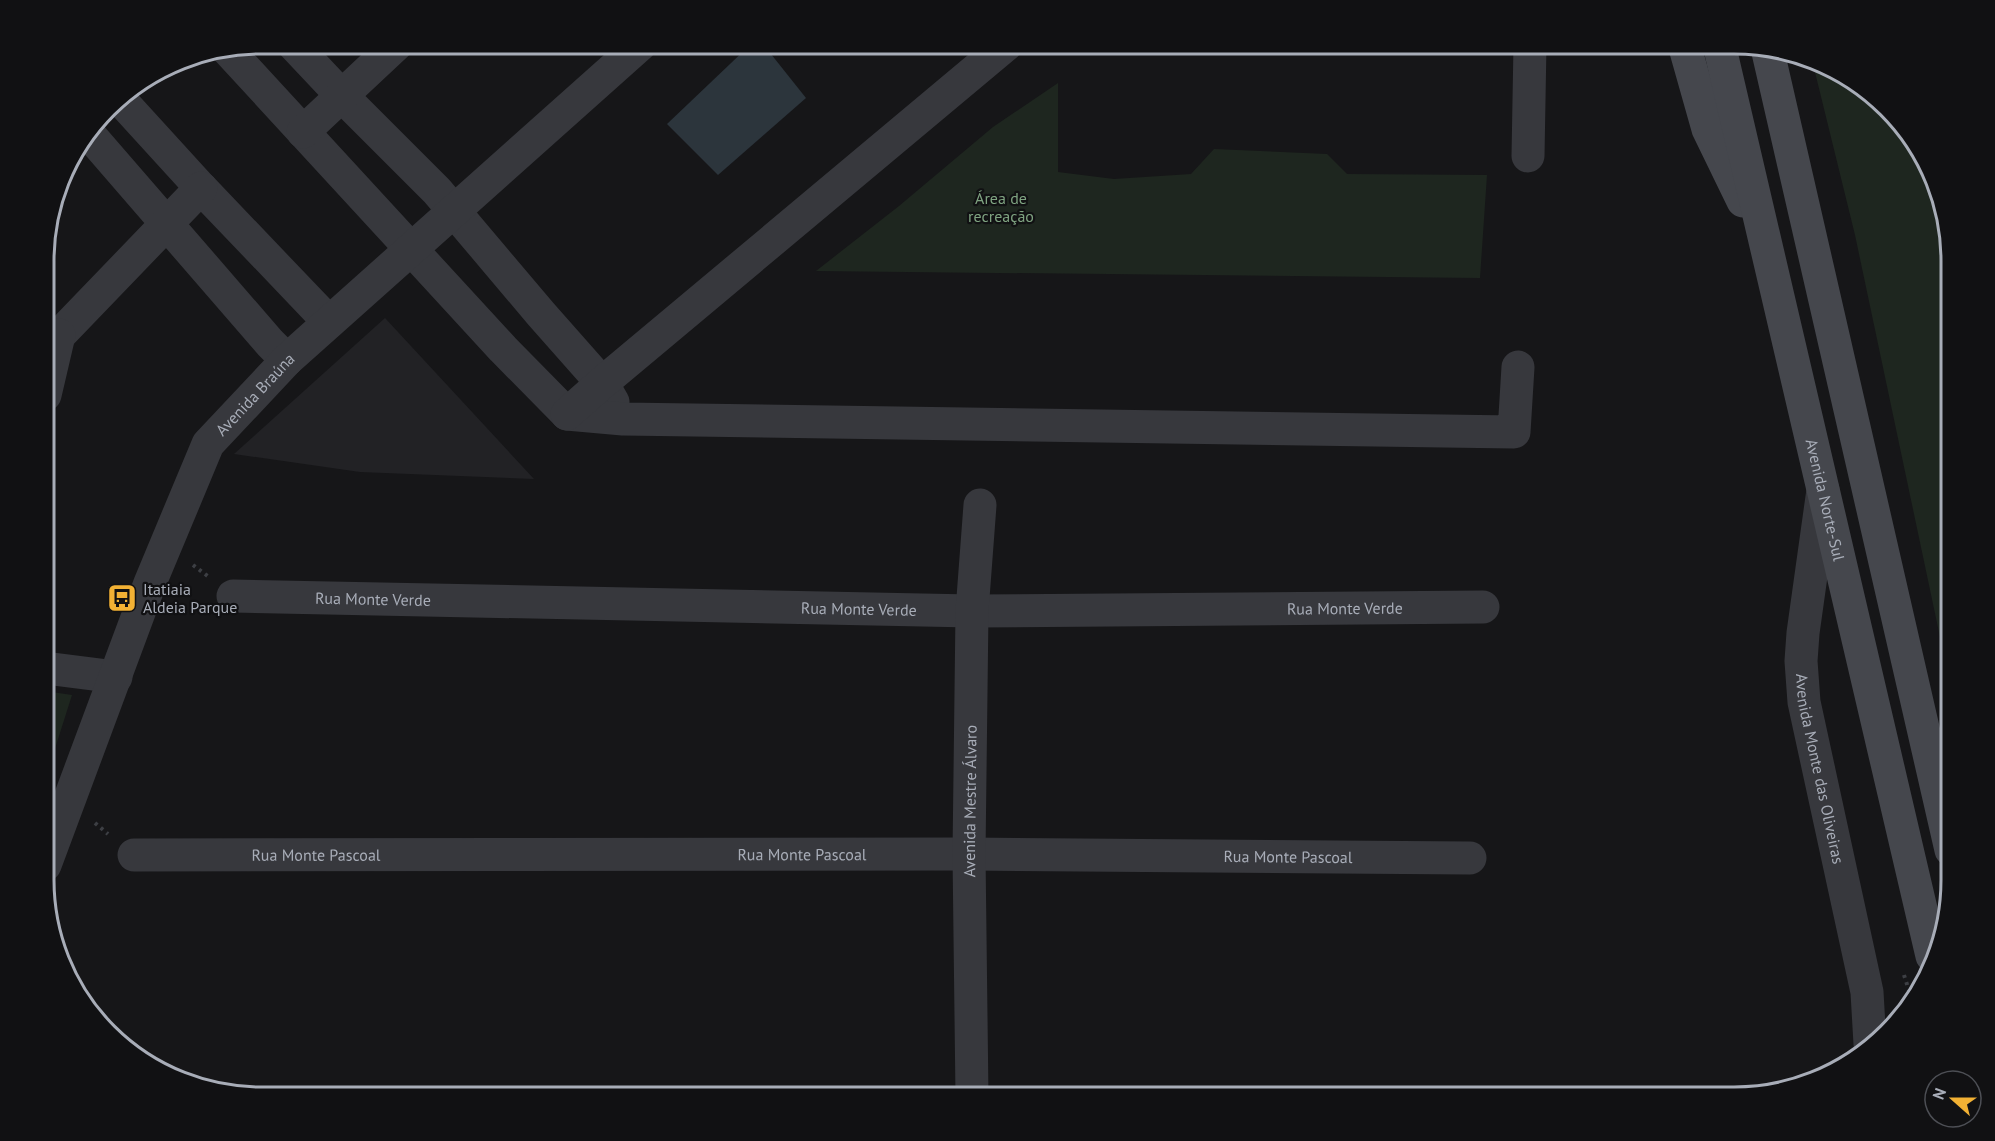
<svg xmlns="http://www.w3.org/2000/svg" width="1995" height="1141" viewBox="0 0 1995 1141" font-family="'PT Sans',sans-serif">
<rect width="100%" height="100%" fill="#161618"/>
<path fill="#222225" d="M385,318l149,161 -174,-7 -126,-18z"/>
<path fill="#1e261f" d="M1813,64l30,8 72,68 36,106v443l-96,-454z
M1058,83v89l56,7 77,-5 23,-25 113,5 20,20 140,1 -7,103 -664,-7 83,-65 94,-79z
M45,691l27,4 -27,85z"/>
<path fill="#2c353c" d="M751,44h12l43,54 -88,77 -51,-51z"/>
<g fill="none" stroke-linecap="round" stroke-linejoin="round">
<path stroke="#3d3f44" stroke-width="4" stroke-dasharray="3 4.5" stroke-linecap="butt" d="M193,565l16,12
M95,823l13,11
M1904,975l8,25"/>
<g stroke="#37383d" stroke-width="33">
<path d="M293,44l49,52 95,95 104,123 61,69 11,19"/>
<path d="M228,50l275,299 64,65 56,5 891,13 4,-65"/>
<path d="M118,97l83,91 128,134"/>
<path d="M303,132l94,-88"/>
<path d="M89,134l181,209 17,17"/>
<path d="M1528,156l2,-112"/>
<path d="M45,350l156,-162"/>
<path d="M45,395l14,-60"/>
<path d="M567,414l35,-31 405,-339"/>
<path id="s1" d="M233,596l739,15 511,-4"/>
<path d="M45,668l71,9"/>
<path id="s2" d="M134,855l835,-1 501,4"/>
<path id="s3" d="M972,1097l-3,-243 3,-243 8,-106"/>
</g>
<g stroke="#37383d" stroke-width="33">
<path id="s4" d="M1823,490l-20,143 -2,28 3,41 63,290 3,52"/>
<path id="s5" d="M45,865l105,-282 58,-139 79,-84 354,-316"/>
</g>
<g stroke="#45474d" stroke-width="33">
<path d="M1684,44l24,85 35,72"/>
<path id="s6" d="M1719,44l213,912"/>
<path d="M1768,52l183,798"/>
</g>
</g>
<defs>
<g id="bus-square" transform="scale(1.5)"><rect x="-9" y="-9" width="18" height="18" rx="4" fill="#f2b134" stroke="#111113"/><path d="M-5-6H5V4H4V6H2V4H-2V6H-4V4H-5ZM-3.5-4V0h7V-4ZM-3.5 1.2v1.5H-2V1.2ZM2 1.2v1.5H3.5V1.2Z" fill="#111"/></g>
</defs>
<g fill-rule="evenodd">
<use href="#bus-square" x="122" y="598"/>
</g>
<g text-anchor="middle" stroke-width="4.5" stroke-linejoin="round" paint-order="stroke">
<g font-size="16" fill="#7fa381" stroke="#111113">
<text x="1001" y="204">Área de<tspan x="1001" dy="18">recreação</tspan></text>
</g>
<g font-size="16" fill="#a8adb8" stroke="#111113">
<text dy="6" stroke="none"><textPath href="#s5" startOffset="520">Avenida Braúna</textPath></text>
<text dy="6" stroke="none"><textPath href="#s6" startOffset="468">Avenida Norte-Sul</textPath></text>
<text dy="6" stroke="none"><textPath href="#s1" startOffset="140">Rua Monte Verde</textPath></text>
<text dy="6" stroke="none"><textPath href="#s1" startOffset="1112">Rua Monte Verde</textPath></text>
<text dy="6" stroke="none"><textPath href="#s1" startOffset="626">Rua Monte Verde</textPath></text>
<text dy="6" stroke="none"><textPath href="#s4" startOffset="282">Avenida Monte das Oliveiras</textPath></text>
<text dy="6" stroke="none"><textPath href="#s3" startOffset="296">Avenida Mestre Álvaro</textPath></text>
<text dy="6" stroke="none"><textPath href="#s2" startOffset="668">Rua Monte Pascoal</textPath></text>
<text dy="6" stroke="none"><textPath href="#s2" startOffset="182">Rua Monte Pascoal</textPath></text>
<text dy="6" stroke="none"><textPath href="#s2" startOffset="1154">Rua Monte Pascoal</textPath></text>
</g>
<g font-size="16" fill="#a8adb8" stroke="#111113" text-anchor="start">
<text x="143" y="595">Itatiaia<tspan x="143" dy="18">Aldeia Parque</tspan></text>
</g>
</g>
<path d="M0 0H1995V1141H0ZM261 54H1734A207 207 0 0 1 1941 261V880A207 207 0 0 1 1734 1087H261A207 207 0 0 1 54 880V261A207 207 0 0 1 261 54Z" fill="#111113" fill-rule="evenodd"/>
<path fill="none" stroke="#a8adb8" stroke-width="3" d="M261 54H1734A207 207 0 0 1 1941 261V880A207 207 0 0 1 1734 1087H261A207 207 0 0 1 54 880V261A207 207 0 0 1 261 54Z"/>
<g transform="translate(1953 1099) rotate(291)"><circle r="28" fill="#111113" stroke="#4d4f55" stroke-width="1.5"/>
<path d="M0-4.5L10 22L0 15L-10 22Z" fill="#f2b134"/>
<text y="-9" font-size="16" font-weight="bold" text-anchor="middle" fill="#a8adb8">N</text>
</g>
</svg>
